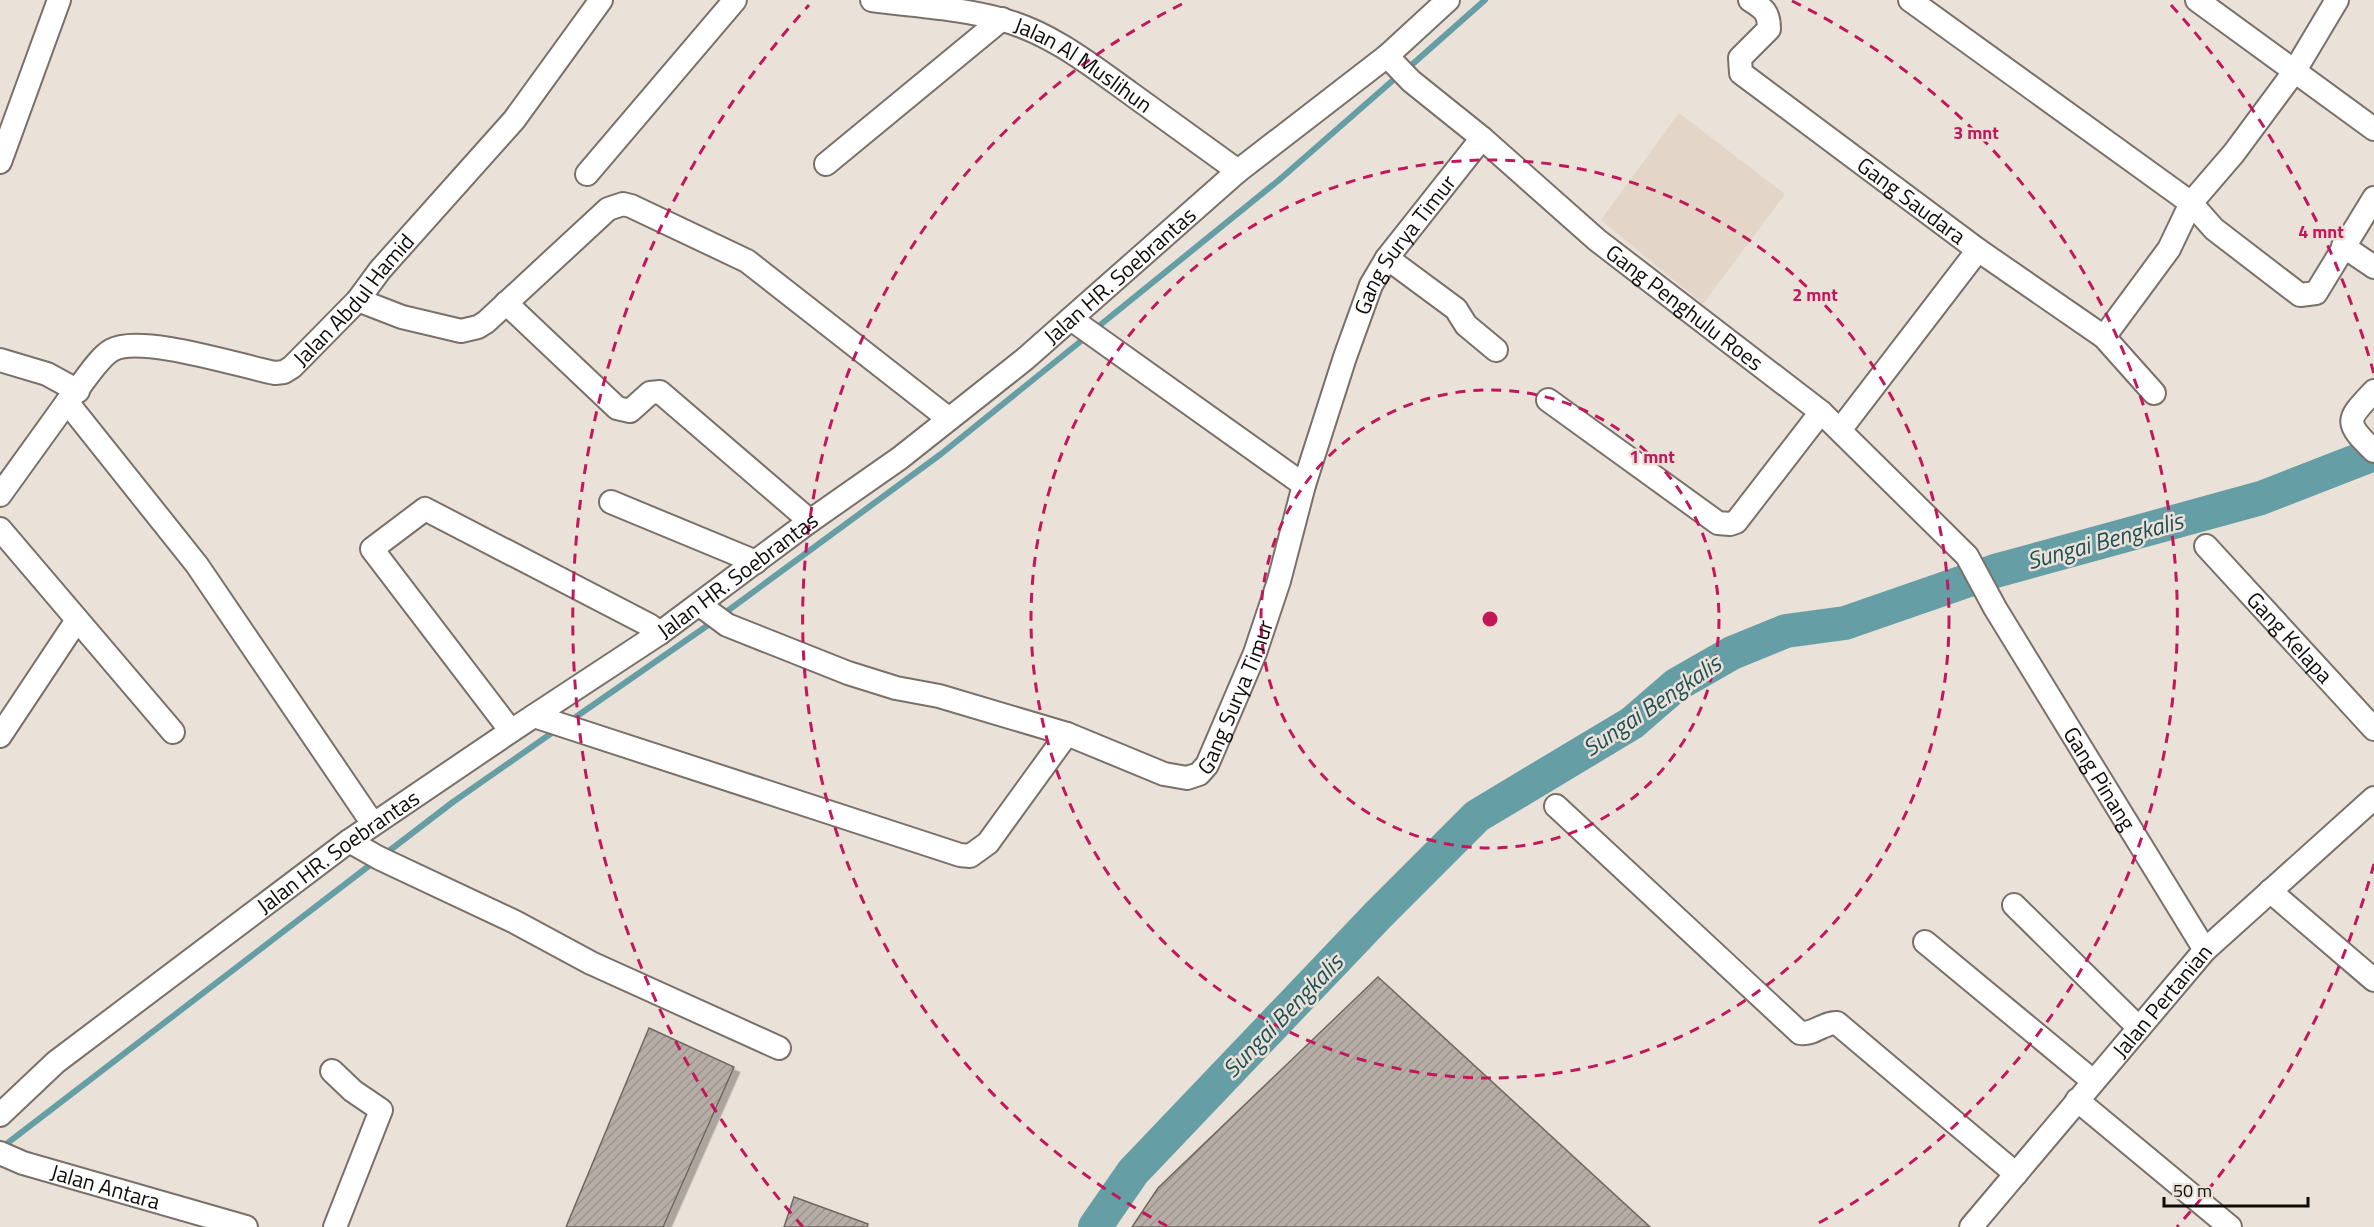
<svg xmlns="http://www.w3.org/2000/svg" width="2374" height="1227" viewBox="0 0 2374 1227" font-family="'Titillium Web',sans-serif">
<defs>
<pattern id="building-hatch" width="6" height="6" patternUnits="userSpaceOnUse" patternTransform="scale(1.5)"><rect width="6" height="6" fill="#b6aea6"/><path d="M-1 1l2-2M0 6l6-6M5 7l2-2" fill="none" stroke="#9b948e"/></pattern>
<filter id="shadow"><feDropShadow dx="5.5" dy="5.5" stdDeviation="0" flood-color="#0004"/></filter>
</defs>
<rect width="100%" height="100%" fill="#eae1d8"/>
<path fill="#e3d5c7" d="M1679,113l106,81 -82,110 -102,-84z"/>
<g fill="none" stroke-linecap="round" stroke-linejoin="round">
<path stroke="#669ea5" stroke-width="6" d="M1407,69l78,-69
M1094,330l185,-150 120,-105
M722,615l219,-161 145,-117
M570,721l144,-100
M385,854l68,-52 103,-72
M1,1148l373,-286"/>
<path stroke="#669ea5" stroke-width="34" d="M1095,1227l38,-55 245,-257 99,-99 155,-93 44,-38 56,-32 54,-22 59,-8 150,-52 266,-73 113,-44"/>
</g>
<path fill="url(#building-hatch)" stroke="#706860" stroke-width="1.5" filter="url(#shadow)" d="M1378,977l272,250h-518l26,-39z
M649,1028l85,39 -71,160h-97z
M794,1197l74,27 -1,3h-83z"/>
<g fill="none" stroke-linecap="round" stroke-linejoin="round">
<g stroke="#797169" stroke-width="26">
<g id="minor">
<path id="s1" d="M872,0c43,6 89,8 131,20 48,13 88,45 127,73 36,26 72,52 108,78"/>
<path id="s2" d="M1750,0c14,9 19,12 19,29l-29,29 1,15 237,177 126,87 50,56"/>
<path d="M1910,0l281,203 23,26 86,66 16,-2 58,-95"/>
<path d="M2197,0l177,129"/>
<path id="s3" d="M1387,56l24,25 71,57 115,102 224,172 146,144 28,52 210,342"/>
<path d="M0,162l59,-162"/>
<path d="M826,164l176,-145"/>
<path d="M587,174l148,-174"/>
<path d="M2343,246l31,21"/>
<path d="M1387,258l69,51 10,16 30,25"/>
<path d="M358,300l44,17 59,14 17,-4 8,-5 122,-113 15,-5 8,2 116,55 202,158"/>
<path d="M506,303l111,105 13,3 20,-18 10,-1 150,129"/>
<path d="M1071,319l233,166"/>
<path d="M2104,337l65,-88 22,-46 43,-50 60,-81 43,-72"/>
<path d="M0,360l47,14 31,17"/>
<path d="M2374,391c-27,29 -31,30 0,60"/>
<path d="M1548,400l170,123 12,1 6,-2 85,-110"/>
<path d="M67,402l130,163 176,259"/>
<path d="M1840,430l138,-180"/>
<path id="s4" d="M0,495l67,-93c13,-13 30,-44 45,-52 28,-16 128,16 163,23l9,-1 8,-5 66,-67 22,-30 134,-150 87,-120"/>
<path d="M611,502l145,60"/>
<path d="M0,529l173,203"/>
<path id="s5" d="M2206,546l168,183"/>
<path id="s6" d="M700,605l27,20 121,48 48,15 43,8 128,38 97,40 23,4 12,-4 8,-9 48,-112 24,-72 25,-96 41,-128 26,-72 16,-27 95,-120"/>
<path d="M534,716l426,139 10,1 18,-13 79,-109"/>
<path d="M511,731l-139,-182 53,-40 224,116 11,8"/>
<path d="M0,736l77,-116"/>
<path d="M1556,806l244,227c14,2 24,-11 37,-10l179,151"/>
<path d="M349,841l30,17 136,64 76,41 188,85"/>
<path d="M2270,891l104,89"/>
<path d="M2014,905l125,123"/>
<path d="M1925,942l168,139"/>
<path d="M332,1071l21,20 28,19 -46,117"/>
<path d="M2077,1100l153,127"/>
<path id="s7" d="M0,1115l56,-53 293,-221 162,-110 149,-98 150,-112 90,-63 125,-99 213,-188 149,-115 61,-56"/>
<path id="s8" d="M0,1153l23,10 223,64"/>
<path id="s9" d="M1971,1227l234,-277 169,-152"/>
</g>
</g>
<use href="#minor" stroke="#fff" stroke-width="22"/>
</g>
<g fill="none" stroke="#c2185b" stroke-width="3" stroke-dasharray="10 8">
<circle cx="1490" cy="619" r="229"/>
<circle cx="1490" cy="619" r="459"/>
<path d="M1167 1226A688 688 0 0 1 1188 1M1792 1A688 688 0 0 1 1813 1226"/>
<path d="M2374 864A917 917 0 0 1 2177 1227M803 1227A917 917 0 0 1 809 5M2171 5A917 917 0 0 1 2374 374"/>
</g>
<g text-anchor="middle" stroke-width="5" stroke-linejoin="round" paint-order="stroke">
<g font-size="22" fill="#0f0c09" stroke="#eae1d8">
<text dy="8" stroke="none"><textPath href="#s1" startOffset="225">Jalan Al Muslihun</textPath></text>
<text dy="8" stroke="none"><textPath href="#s2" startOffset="306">Gang Saudara</textPath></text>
<text dy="8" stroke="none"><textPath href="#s6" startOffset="1104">Gang Surya Timur</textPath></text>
<text dy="8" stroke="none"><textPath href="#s7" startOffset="1401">Jalan HR. Soebrantas</textPath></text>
<text dy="8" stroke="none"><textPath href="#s4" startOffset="460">Jalan Abdul Hamid</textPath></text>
<text dy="8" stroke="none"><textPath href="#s3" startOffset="390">Gang Penghulu Roes</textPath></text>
<text dy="8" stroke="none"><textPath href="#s7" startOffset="915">Jalan HR. Soebrantas</textPath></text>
<text dy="8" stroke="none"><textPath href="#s5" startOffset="124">Gang Kelapa</textPath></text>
<text dy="8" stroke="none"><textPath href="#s6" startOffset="618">Gang Surya Timur</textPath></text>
<text dy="8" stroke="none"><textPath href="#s3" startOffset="1026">Gang Pinang</textPath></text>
<text dy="8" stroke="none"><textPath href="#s7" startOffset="429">Jalan HR. Soebrantas</textPath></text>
<text dy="8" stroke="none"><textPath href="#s9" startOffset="296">Jalan Pertanian</textPath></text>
<text dy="8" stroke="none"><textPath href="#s8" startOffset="111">Jalan Antara</textPath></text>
</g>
<g font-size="24" font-style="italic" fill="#1e5056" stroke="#eae1d8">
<text transform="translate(2105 541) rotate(-15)" y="8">Sungai Bengkalis</text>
<text transform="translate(1652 706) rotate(-34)" y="8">Sungai Bengkalis</text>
<text transform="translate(1283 1016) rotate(-46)" y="8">Sungai Bengkalis</text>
</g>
</g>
<circle cx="1490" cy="619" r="9" fill="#c2185b" stroke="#eae1d8" stroke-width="3"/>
<g font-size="18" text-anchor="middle" font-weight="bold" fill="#c2185b" stroke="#eae1d8" stroke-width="5" stroke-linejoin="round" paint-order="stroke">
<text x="1976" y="139">3 mnt</text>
<text x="2321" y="238">4 mnt</text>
<text x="1815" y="301">2 mnt</text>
<text x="1652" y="463">1 mnt</text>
</g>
<path d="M2164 1197v9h144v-9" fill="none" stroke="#0f0c09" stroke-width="3"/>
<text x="2173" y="1197" font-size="18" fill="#0f0c09" stroke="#eae1d8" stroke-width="4.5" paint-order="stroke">50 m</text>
</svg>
